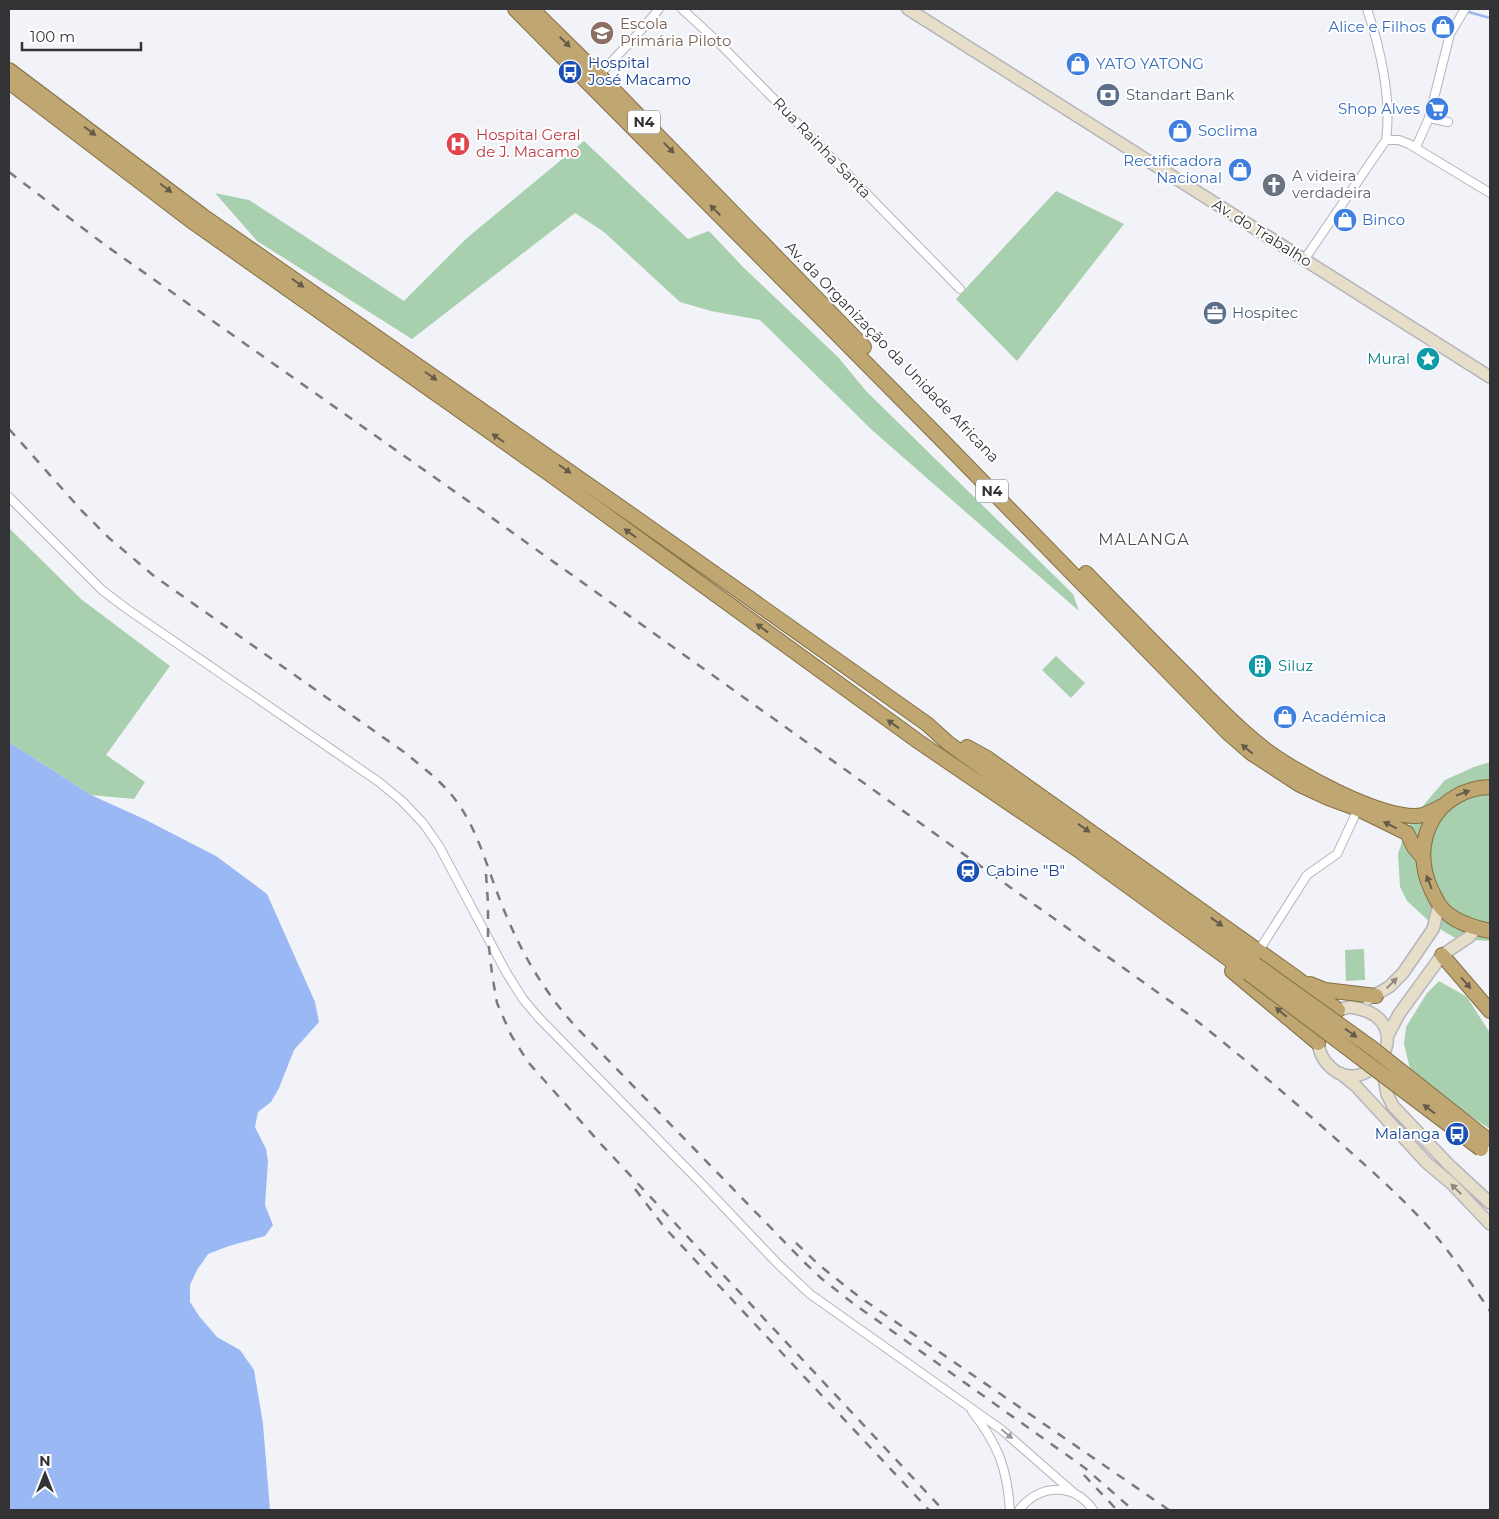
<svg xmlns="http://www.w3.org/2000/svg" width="1499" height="1519" viewBox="0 0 1499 1519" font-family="Montserrat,sans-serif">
<rect width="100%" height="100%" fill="#f2f3f9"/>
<path fill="#a8cfae" d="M584,141l104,98 21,-8 35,37 94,89 28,34 207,203 6,17 -206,-180 -113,-111 -49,-9 -31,-9 -76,-70 -29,-19 -163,126 -155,-98 -42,-48 34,7 155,101 63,-63z
M1056,191l68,33 -107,137 -61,-62z
M9,528l72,71 89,67 -64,89 39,27 -11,17 -43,-4 -82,-53z
M1056,656l29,27 -14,15 -29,-28z
M1490,762v179l-33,-2 -24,-14 -26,-24 -7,-14 -2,-33 8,-24 16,-23 23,-27 29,-13z
M1364,949l1,31 -19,1 -1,-31z
M1439,981l28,16 23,36v96l-62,-41 -18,-19 -6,-25 2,-17 21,-34z"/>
<path fill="#9ab8f3" d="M9,742l82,53 53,24 72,37 51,38 48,108 4,20 -25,28 -15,38 -8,14 -13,10 -3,15 11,22 2,12 -3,44 8,20 -8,11 -36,10 -21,8 -11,16 -7,15v17l9,14 18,21 23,13 14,20 9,54 7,86h-261z"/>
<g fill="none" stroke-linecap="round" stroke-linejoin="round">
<path stroke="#9ab8f3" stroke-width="2.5" d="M1465,11l25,7"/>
<g stroke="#b4b5bb" stroke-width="10">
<path id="minor" d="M682,9l37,34 241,246
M1367,9c13,38 25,90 19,131
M598,76l38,-40 23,-27
M1429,118l19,4
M1416,147l13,-29 21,-84 15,-25
M1304,260l82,-120h13l10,4 81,49
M9,497l93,93 25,19 252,173 23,19 21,22 16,23 67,126 17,27 16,19 164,167 74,78 33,31 192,136 72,63
M1258,952l49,-77 30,-21 21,-45
M972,1411c26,34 35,56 38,99
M1019,1510c20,-26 55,-28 74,0"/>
</g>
<g stroke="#b4b5bb" stroke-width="14">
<path id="secondary" d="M908,9l582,368
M1368,999l21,-12 14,-14 30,-44 6,-24
M1350,1007c79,11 14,105 -25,54 -11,-15 -8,-36 7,-47 6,-4 12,-6 18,-7z
M1388,1035l11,-21 43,-59 27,-18 7,-9
M1383,1072l4,22 6,12 57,60 40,37
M1340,1073l16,13 71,77 25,21 38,40"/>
</g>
<g stroke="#846f44" stroke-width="16">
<path id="trunk" d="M515,9l425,429 287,294 24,21 49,32 28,13 30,11 49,24 7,14 9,11
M532,9l67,66 265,272
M9,70l194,146 433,302 291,206 21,19 307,221
M9,82l181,138 361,255 368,267 162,110 167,121
M1086,573c32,33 65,67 98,100 25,25 49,51 77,73 28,23 126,78 162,69 6,-2 12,-5 17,-8
M967,747l20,11 311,221 40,31
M1490,787c-54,2 -81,54 -59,102 5,10 8,18 17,25 12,10 28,14 42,17
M1442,955l48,56
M1232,971l86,72
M1310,984l15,6 51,6"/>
</g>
<use href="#minor" stroke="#fff" stroke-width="8"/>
<use href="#secondary" stroke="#e7dec9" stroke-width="11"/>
<use href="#trunk" stroke="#c0a670" stroke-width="14"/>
<path stroke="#797a7e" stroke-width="2.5" stroke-dasharray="9 9" stroke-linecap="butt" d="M9,172l96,73 373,263 710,506c51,40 100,82 148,125 29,26 59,52 86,81 25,27 47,60 68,91
M9,429l73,82 27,27 45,38 250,176c18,15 39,30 53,50 21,29 30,65 43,98 19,49 41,88 76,127l229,236 17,16 32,25 231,164 48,42
M486,874l2,29v35l4,36 5,29 14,32 17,27 72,81 343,367
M635,1189l30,39 264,282
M796,1243l23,22 39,31 311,214
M1084,1475l33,35"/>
<g stroke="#846f44" stroke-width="16" stroke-linecap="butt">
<path id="trunk-bridge" d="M1255,964l117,84 116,92
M1248,973l233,176"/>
</g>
<use href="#trunk-bridge" stroke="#c0a670" stroke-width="14"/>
</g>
<defs><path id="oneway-solid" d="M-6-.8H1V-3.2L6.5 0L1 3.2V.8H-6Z" transform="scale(1.25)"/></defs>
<g fill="#645b4a">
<use href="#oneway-solid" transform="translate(565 42) rotate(45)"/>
<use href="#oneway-solid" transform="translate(90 131) rotate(37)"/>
<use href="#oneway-solid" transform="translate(669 148) rotate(46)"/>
<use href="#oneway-solid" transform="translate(166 188) rotate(37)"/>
<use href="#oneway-solid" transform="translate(715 210) rotate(-135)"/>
<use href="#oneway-solid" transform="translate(298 283) rotate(35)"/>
<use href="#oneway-solid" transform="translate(431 376) rotate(35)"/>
<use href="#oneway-solid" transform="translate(498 438) rotate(-145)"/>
<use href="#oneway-solid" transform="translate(565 469) rotate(35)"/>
<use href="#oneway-solid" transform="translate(630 533) rotate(-144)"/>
<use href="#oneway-solid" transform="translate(762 628) rotate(-144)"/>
<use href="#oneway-solid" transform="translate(893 724) rotate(-144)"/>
<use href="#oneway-solid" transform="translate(1247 749) rotate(-140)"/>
<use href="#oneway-solid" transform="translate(1463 793) rotate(-20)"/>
<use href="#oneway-solid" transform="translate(1390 825) rotate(-154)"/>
<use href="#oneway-solid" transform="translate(1084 828) rotate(35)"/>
<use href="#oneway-solid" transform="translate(1429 882) rotate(-111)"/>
<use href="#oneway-solid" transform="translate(1217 922) rotate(36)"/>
<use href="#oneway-solid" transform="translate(1466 983) rotate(49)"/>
<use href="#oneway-solid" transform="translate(1281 1012) rotate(-140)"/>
<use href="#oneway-solid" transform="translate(1351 1033) rotate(36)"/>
<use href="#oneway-solid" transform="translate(1429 1109) rotate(-143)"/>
</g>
<g fill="#8d8880">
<use href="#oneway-solid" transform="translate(1392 983) rotate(-44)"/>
<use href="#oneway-solid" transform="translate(1456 1189) rotate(-135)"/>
</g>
<use fill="#99999a" href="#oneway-solid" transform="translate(1007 1434) rotate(39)"/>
<defs>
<g id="shop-disc" transform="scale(1.25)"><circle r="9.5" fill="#3f7fe0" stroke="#fff"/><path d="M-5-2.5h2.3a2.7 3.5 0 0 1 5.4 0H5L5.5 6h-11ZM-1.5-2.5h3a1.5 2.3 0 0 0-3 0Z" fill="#fff"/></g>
<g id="school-disc" transform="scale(1.25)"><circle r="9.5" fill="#8d6e63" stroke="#fff"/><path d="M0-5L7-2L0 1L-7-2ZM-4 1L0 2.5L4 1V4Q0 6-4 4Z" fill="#fff"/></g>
<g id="bus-disc" transform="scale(1.25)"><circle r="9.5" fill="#1a4fb4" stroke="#fff"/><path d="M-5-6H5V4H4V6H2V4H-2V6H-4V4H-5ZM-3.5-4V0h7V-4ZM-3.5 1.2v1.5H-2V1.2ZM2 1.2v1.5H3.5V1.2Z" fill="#fff"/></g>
<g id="bank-disc" transform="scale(1.25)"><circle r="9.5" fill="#5c6f8a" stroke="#fff"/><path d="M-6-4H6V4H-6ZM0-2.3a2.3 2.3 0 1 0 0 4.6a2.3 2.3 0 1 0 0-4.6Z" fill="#fff"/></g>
<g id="supermarket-disc" transform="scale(1.25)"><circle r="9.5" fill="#3f7fe0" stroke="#fff"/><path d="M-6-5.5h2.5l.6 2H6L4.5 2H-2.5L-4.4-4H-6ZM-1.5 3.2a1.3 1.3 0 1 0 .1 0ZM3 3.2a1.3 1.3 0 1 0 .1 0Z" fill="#fff"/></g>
<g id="hospital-disc" transform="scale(1.25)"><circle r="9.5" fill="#e0444e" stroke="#fff"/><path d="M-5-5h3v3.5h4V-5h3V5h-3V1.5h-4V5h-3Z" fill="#fff"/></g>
<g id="church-disc" transform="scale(1.25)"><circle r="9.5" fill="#6b7280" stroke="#fff"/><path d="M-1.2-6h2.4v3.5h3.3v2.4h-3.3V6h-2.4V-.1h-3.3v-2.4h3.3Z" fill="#fff"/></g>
<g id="office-disc" transform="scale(1.25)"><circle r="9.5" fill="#5c6f8a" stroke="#fff"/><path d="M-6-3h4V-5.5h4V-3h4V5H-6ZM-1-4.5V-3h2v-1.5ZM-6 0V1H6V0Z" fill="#fff"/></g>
<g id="sight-disc" transform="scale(1.25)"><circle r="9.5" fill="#0f9aa8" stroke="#fff"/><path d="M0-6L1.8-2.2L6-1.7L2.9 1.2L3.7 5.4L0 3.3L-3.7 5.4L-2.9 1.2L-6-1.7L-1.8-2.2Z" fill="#fff"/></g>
<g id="building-disc" transform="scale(1.25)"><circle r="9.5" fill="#0f9aa8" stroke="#fff"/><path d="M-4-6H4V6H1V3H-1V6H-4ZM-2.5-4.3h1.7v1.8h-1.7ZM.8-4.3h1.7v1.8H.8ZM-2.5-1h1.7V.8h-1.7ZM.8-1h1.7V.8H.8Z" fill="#fff"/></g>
<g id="station-disc" transform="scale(1.25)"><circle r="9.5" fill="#1a4fb4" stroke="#fff"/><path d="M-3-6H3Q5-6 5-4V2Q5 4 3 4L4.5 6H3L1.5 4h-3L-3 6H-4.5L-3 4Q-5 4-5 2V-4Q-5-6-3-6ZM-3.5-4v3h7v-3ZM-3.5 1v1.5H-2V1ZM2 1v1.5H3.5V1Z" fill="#fff"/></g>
</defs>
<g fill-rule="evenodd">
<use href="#shop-disc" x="1443" y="27"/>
<use href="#school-disc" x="602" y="33"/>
<use href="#shop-disc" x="1078" y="64"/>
<use href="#bus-disc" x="570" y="72"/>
<use href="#bank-disc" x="1108" y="95"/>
<use href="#supermarket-disc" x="1437" y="109"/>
<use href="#shop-disc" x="1180" y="131"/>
<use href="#hospital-disc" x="458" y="144"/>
<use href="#shop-disc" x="1240" y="170"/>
<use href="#church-disc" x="1274" y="185"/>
<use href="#shop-disc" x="1345" y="220"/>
<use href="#office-disc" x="1215" y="313"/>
<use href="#sight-disc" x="1428" y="359"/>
<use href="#building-disc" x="1260" y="666"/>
<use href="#shop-disc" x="1285" y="717"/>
<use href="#station-disc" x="968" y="871"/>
<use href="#bus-disc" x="1457" y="1134"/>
</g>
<g text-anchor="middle" stroke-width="4" stroke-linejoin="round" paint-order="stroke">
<g fill="#fff" stroke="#707072" stroke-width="1">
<rect x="628" y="110.5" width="32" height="23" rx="4"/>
<rect x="976" y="479.5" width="32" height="23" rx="4"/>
</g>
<g font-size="14" font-weight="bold" fill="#333336">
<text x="644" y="127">N4</text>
<text x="992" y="496">N4</text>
</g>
<g font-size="15" fill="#785e54" stroke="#fff" text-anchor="start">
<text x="620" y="29">Escola<tspan x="620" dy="17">Primária Piloto</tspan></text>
</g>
<g font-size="15" fill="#366cbe" stroke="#fff" text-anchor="start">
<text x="1426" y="32" text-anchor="end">Alice e Filhos</text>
<text x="1096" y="69">YATO YATONG</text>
<text x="1420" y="114" text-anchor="end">Shop Alves</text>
<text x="1198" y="136">Soclima</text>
<text x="1222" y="166" text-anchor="end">Rectificadora<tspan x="1222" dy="17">Nacional</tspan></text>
<text x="1362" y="225">Binco</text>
<text x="1302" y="722">Académica</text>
</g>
<g font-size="15" fill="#164399" stroke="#fff" text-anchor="start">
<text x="588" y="68">Hospital<tspan x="588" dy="17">José Macamo</tspan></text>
<text x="986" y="876">Cabine "B"</text>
<text x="1440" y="1139" text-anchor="end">Malanga</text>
</g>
<g font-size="15" fill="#4e5e75" stroke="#fff" text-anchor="start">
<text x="1126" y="100">Standart Bank</text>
<text x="1232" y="318">Hospitec</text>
</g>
<g font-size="15" fill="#be3a42" stroke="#fff" text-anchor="start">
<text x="476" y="140">Hospital Geral<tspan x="476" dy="17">de J. Macamo</tspan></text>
</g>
<g font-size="15" fill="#333336" stroke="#fff">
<text transform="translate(822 148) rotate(46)" y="5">Rua Rainha Santa</text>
<text transform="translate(1262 233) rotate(32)" y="5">Av. do Trabalho</text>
<text transform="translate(892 352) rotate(46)" y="5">Av. da Organização da Unidade Africana</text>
</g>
<g font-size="15" fill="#5b616d" stroke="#fff" text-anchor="start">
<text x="1292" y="181">A videira<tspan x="1292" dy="17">verdadeira</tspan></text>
</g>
<g font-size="15" fill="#0d838f" stroke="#fff" text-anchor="end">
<text x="1410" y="364">Mural</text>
<text x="1278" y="671" text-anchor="start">Siluz</text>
</g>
<g font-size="16" letter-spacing="1" fill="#4d4d52" stroke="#fff">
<text x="1144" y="545">MALANGA</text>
</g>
</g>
<rect width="1499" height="1519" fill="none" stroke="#333336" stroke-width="20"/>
<g transform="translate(45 1474)" stroke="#ffffff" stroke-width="4" paint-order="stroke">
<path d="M0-4L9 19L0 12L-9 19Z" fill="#333336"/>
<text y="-8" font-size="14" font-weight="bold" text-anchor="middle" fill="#333336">N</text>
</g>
<path d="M22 42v8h119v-8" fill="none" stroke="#333336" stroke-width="2.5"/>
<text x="30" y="42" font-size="15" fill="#333336" stroke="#ffffff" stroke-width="4" paint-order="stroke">100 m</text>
</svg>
